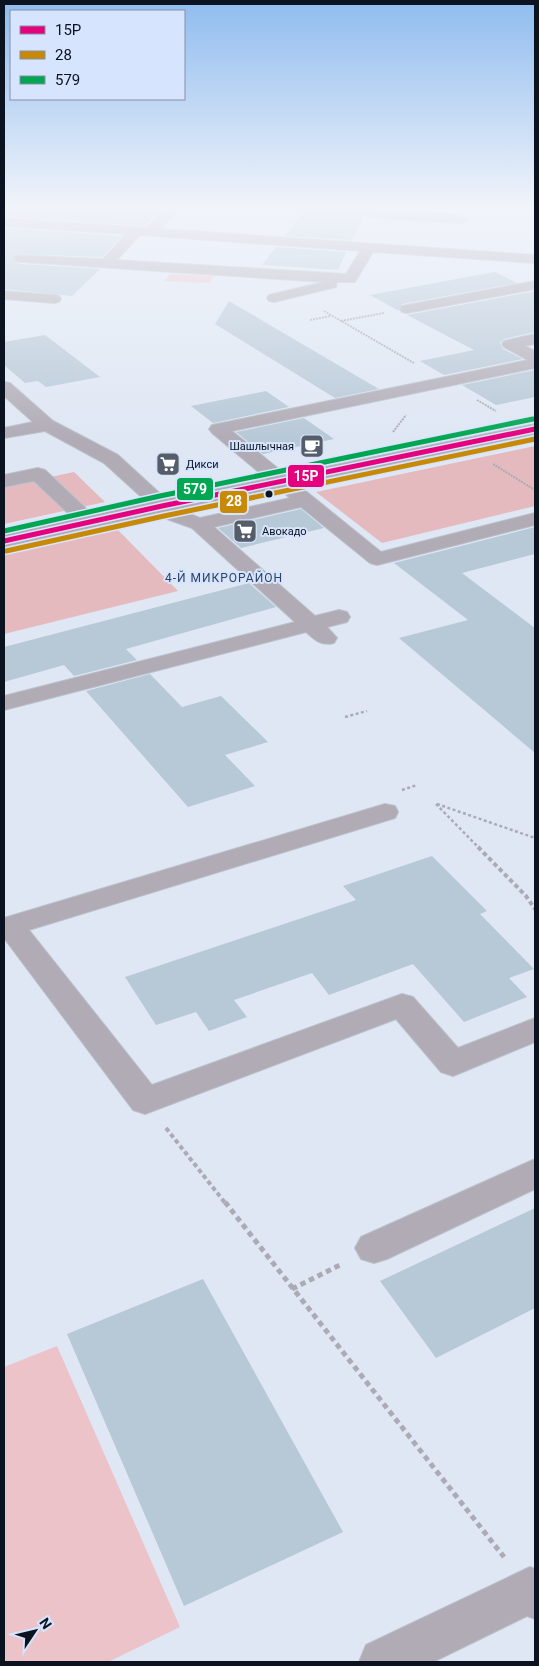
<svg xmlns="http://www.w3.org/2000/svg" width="539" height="1666" viewBox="0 0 539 1666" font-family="Roboto,sans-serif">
<rect width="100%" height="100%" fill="#dfe7f4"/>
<path fill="#ebc3c9" d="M170,274l43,2h1l-5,7 -44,-2z
M57,1346l123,281 -72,35h-104v-295z"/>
<path fill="#e4babf" d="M535,446v60l-153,37 -66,-51z
M74,472l31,30 -101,22v-37z
M116,528l62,63 -174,43v-81z"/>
<path fill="#b7c8d7" d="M4,208h158l-18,18 -140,-10z
M301,215l62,4 -11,21 -67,-4z
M4,228l118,8 -20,21 -88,-3 -2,5 4,4 5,1 79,5 -28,27 -68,-7z
M276,247l70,5 -8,18 -76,-5z
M495,272l22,11 -115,21 -3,7 -29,-16z
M535,291v41l-31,7 -4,4 3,6 20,10 -79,16 -24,-14 54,-11 -67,-35z
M229,301l150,88 -44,9 -120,-74z
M45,335l55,42 -54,10 -8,-6 -13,2 -21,-18v-23z
M535,370v27l-39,8 -34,-20z
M266,391l23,16 -76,16 -22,-17z
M304,418l30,21 -71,15 -27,-22z
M301,509l23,19 -83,20 -23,-20z
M535,527v27l-73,19 73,55v125l-136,-115 69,-18 -74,-57z
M249,583l27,24 -150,42 11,11 -63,16 -10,-11 -60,17v-35z
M150,674l32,33 39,-11 47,46 -43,13 30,31 -67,21 -102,-116z
M432,856l55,55 -7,3 54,55 -25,9 18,19 -63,25 -51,-58 -84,31 -17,-22 -78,27 13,17 -38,14 -13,-19 -40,13 -31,-48 231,-77 -13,-14z
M535,1208v100l-99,50 -56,-77z
M203,1279l140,253 -159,74 -117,-272z"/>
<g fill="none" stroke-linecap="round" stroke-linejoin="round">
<path stroke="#bfc7d4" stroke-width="14" stroke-dasharray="14 7" stroke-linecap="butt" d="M4,257l17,1"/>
<g stroke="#bac2cc" stroke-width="2">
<path id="minor" d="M166,208h13l-18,21 374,26v8l-162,-11 -18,30h-18l-1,5 -62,15 -5,-1 -2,-3 2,-3 55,-13 -303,-20 -5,-1 -2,-3 2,-3 87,4 23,-25 -122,-8v-8l143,10zM140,235l220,16 -14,23 -229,-14z
M280,208h70l111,7 6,4 -6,4 -175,-11z
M535,281v8l-128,24 -5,-1 -2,-3 2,-3 5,-1z
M4,291l50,4 5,1 2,3 -2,3 -5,1 -50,-4z
M535,334v10l-10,2 10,5v17l-303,63 54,44 249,-51v10l-238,50 84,68 154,-39v12l-158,40 -7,-2 -69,-56 -87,20 101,89 24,-6 8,2 3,5 -3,5 -20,5 10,11 -3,5c-13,3 -18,-2 -28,-11l-302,78v-14l291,-74 -103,-94 -28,-10 -6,-5 -154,34v-12l70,-16 -40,-38 -30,6v-12l34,-7 7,2 48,45 55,-12 -44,-40 -59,-32 -41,7v-10l29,-6 -29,-26v-14l6,1 43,38 65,34 48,44 101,-20 -55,-46 -3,-4 3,-4 316,-65 -24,-13 -2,-3 2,-3zM278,488l12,10 -90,20 -23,-9z
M385,804l10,2 3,6 -3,6 -366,112 123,155 250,-91 11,3 45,51 77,-30v24l-82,34 -12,-4 -45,-53 -251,95 -12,-4 -129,-172v-20z
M535,1159v30l-148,70 -13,4 -13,-4 -6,-11 6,-11z
M530,1567l5,2v50l-8,-3 -94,46h-74l7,-17z"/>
</g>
<path stroke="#acabb5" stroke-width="2" stroke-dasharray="2 1" stroke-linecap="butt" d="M324,311l90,52
M310,320l21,-4
M341,321l43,-8
M477,400l19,11
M393,432l13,-17
M493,464l42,26"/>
<path stroke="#acabb5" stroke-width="2.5" stroke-dasharray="3 2.5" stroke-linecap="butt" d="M345,717l22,-6
M402,790l15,-5
M436,804l44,45
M437,804l98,34"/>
<path stroke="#acabb5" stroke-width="4" stroke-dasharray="4.5 3" stroke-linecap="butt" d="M478,847l48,49 9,13
M166,1128l60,76"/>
<path stroke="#acabb5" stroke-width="5" stroke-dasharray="5.5 4" stroke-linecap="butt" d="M225,1202l279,355
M292,1289l50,-25"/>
<use href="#minor" fill="#b0abb5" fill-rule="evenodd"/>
<g stroke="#d6e4fd" stroke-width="8">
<path id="bus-1" d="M4,541l158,-35 373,-77"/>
</g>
<g stroke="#d6e4fd" stroke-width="8">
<path id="bus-2" d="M6,551l158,-35 371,-77"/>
</g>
<g stroke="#d6e4fd" stroke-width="8">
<path id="bus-3" d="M4,531l156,-35 373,-77"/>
</g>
<use href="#bus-1" stroke="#e5007d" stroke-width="5"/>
<use href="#bus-2" stroke="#c88907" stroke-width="5"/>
<use href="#bus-3" stroke="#00a651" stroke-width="5"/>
</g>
<linearGradient id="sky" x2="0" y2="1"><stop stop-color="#8fbcef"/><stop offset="0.47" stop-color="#f1f4fa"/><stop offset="1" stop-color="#f1f4fa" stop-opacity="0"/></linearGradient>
<rect width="539" height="441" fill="url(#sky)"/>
<defs>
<g id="cafe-square" transform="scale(1.25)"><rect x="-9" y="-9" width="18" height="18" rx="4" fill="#555d6b" stroke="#d6e4fd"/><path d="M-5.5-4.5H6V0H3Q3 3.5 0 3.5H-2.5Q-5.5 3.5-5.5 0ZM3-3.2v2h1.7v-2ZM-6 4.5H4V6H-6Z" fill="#fff"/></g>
<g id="supermarket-square" transform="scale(1.25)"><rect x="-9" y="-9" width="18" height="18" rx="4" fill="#555d6b" stroke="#d6e4fd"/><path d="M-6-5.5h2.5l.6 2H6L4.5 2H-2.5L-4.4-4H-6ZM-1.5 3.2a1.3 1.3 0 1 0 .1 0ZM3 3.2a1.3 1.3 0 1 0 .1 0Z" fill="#fff"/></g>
</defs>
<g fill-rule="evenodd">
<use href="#cafe-square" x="312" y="446"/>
<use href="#supermarket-square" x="168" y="464"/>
<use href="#supermarket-square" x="245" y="531"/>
</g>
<circle fill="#0b1321" stroke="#d6e4fd" stroke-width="2" cx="269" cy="494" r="4.5"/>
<g text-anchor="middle" stroke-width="4" stroke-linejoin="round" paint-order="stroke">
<g font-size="11" fill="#0b1321" stroke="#d6e4fd" text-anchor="start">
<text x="294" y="450" text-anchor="end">Шашлычная</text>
<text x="186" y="468">Дикси</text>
<text x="262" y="535">Авокадо</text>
</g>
<g font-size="12" letter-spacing="1" fill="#2f4263" stroke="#d6e4fd">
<text x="224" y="582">4-Й МИКРОРАЙОН</text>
</g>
</g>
<g stroke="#d6e4fd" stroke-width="2">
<rect x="287" y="464" width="38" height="24" rx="5" fill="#e5007d"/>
<rect x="176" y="477" width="38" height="24" rx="5" fill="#00a651"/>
<rect x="219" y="490" width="29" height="24" rx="5" fill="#c88907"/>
</g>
<g font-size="14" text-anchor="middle" font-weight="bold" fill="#fff">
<text x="306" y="481">15Р</text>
<text x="195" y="494">579</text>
<text x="234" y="506">28</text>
</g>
<rect width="539" height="1666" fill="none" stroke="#0b1321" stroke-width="10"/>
<rect x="10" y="10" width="175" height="90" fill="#d6e4fd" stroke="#8590a5"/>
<rect x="20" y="26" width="25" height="8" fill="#e5007d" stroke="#8590a5"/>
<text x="55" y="35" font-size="15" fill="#0b1321">15Р</text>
<rect x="20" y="51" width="25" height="8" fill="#c88907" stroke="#8590a5"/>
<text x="55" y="60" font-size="15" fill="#0b1321">28</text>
<rect x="20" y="76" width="25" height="8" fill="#00a651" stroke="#8590a5"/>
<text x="55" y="85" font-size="15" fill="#0b1321">579</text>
<g transform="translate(35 1631) rotate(55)" stroke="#d6e4fd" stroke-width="4" paint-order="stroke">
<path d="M0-4L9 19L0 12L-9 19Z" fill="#0b1321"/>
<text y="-8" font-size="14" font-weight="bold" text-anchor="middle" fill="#0b1321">N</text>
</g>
</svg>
